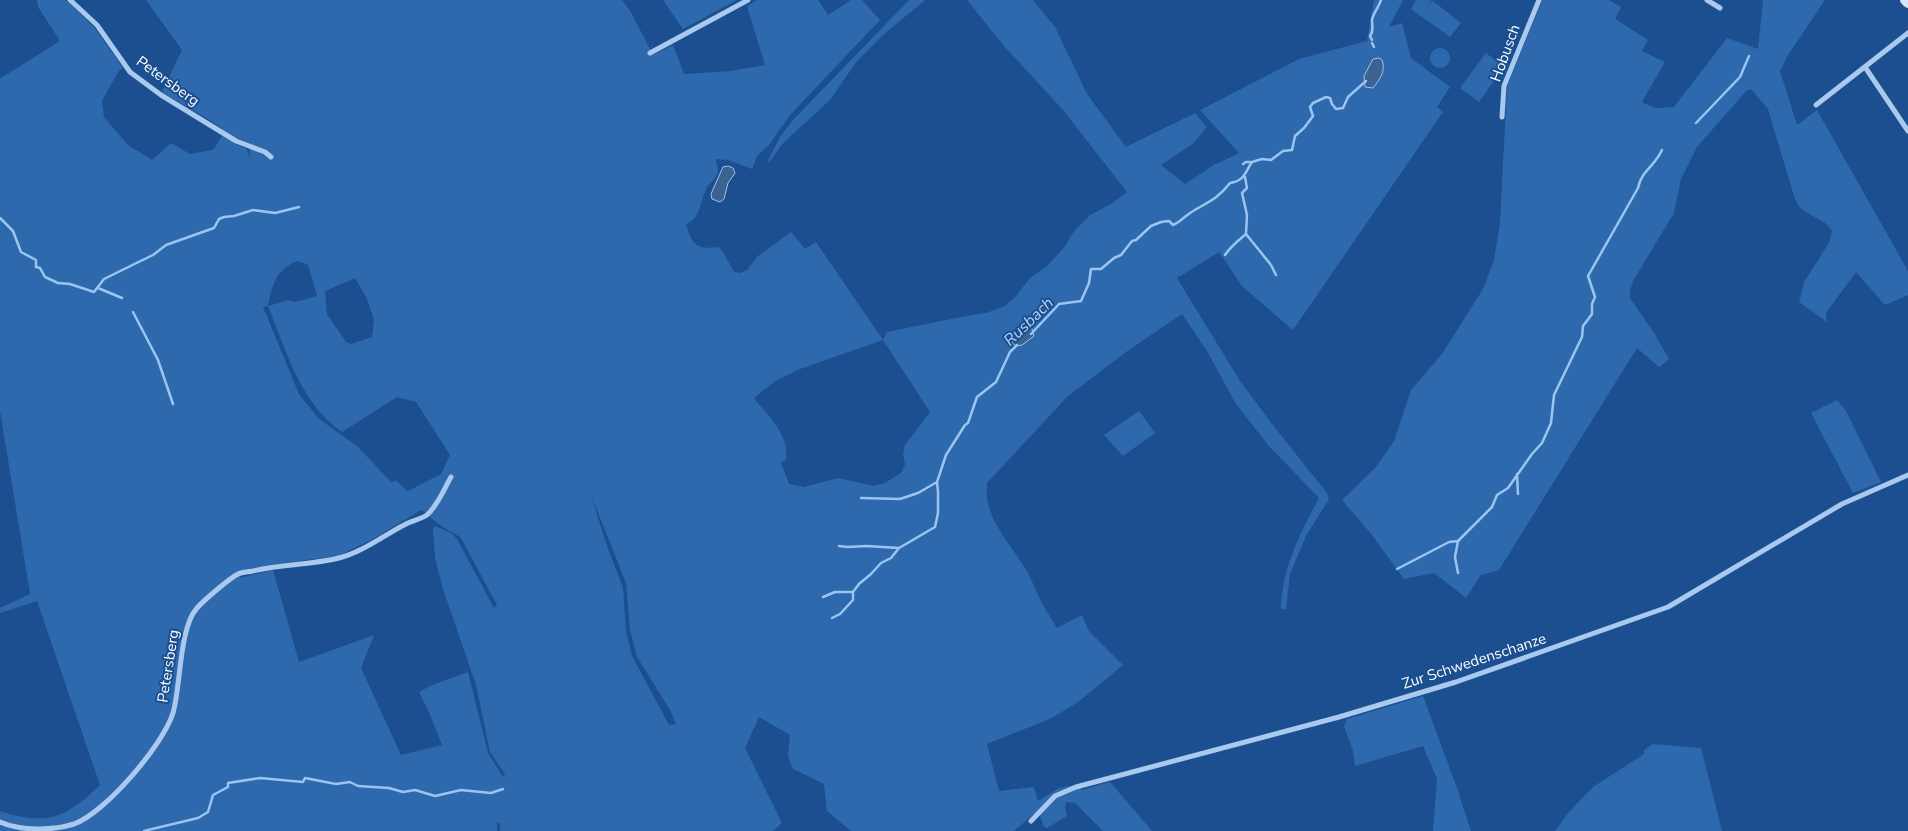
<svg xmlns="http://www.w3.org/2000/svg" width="1908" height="831" viewBox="0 0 1908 831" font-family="'Nunito Sans',sans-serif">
<rect width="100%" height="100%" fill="#1b4f8f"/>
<path fill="#2e69ad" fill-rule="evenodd" d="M37,0h28l4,3 25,24 29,41 -5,4 -16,29 2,16 24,28 24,15 19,-17 19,11 23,-4 10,-15 11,8 13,6 3,10 -1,-15 -17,-8 -21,-15 -49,-29 20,-42 -36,-50h476l9,12 22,43 20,-10 11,29 46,-3 35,-6 -18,-59 10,-6h61l10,15 23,-15h11l18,20 -89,94 -22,31 -12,11 -5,13 -24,-9 -13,-1c2,5 4,10 2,16 -2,4 -7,8 -10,12 -7,14 -6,31 -21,37 6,20 9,26 32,23l4,3 12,22 6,1 7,-3 11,-14 33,-24 14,17 11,-7 67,98 4,-8 84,-17 15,-2 19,-7 11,-10 14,-18 16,-11 17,-18 12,-19 15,-15 21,-11 16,-12 -64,-82 -59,-64 -37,-46h66l22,27 32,67 39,53 69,-34 12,14 -13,16 -33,22 24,19 29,-19 25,-12 -39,-43 99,-51 68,-18 7,-41h29l-14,27 13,-4 9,35 39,29 -13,20 6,5 -150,218 -51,-44 -23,-34 -42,26 63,103 32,43 55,69 2,6 -23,37 -16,38 -4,35h-5c1,-41 19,-76 38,-111l-51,-53 -32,-41 -29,-53 -25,-37 -56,38 -58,44 -81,87c-4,36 24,60 41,90 5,9 8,19 13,28 5,10 11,18 16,27l25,-13 7,16 34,34 -45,37 -26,16 -65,26 12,47 35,-4 4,14 21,-13 21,-4 1,6 29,-8 42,49h-49l-28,-28 -9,-1 -1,5 2,9 -20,12 -3,-1 -4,-11 -5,-3 -21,18h-163l-24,-20 -3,-27 -31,-15 -5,-13 2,-21 -31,-18 -14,31 37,75 -9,8h-273v-8h-3v8h-497v-20c46,15 65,8 100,-26l-63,-184 -37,12v-5l30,-14 -30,-183v-334l1,1 59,-37 -22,-34zM298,261l10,4 9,31 -22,6 -6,-2 -21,6c4,-21 8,-37 30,-45zM355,278l12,21 7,21 -2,17 -21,7 -5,-2 -19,-28 -2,-23zM268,306c19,46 32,97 74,126l55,-35 19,5 34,53 -9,19 -33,17 -13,-11 -3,3 -34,-36 -40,-29 -19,-24 -36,-87zM883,340l47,72 -25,33 -2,8 2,12 -4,8 -16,10 -11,3 -36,-8 -34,9 -15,-3 -8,-21 5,-4c4,-24 -19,-44 -32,-61l20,-16 26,-13zM591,495l35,88 4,47 7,27 33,53 6,14 -7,1 -37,-69 -6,-25 -3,-43 -17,-45zM421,510c7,4 11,9 16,13 6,5 16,9 24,15l36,67 -3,3 -37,-69 -6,-6 -16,-7 -2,2 2,30 8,31 33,96 14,67 15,22 -2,3 -15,-24 -20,-81 -36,13 -13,7 9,18 14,35 -41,10 -40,-87 13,-33 -75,27 -26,-92 -33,8 3,-8 40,-7 55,-7 35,-17z
M663,0h74l-54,29z
M909,0h16l-42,35 -26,26 -27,39 -47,43 -12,17 -4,2 13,-25 13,-17z
M1416,0h16l-5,7 6,-6 28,22 -11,14 -39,-28z
M1542,0h67l12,7 -6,12 33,21 -6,11 23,11 -23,40 13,6 19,-1 53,-69 31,11 5,-49h62l-37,55 -8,16 17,54 20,-15 91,161v24l-23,10 -29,-33 -30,41 1,9 -28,-20 5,-20 25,-39 3,-12c-7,-12 -19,-13 -29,-21 -5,-4 -7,-9 -9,-14l-26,-87 -16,-19h-5l-50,57 -16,32 -7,34 -41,68 -3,10v7l24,35 15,26 -10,8 -22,-19 -138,222 -18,5 -15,23 -32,-25 -30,6 -32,-44 -30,-35 34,-33 18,-26 17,-51 31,-36 41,-65 11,-29 6,-38 7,-135z
M1430 58a10 10 0 1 1 20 0a10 10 0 1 1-20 0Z
M1486,53l18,14 -25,35 -19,-14z
M1837,400l9,11 35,71 -28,11 -42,-80z
M1139,411l16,22 -32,23 -19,-21z
M1423,696l34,92 14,43h-38l4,-52 -14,-33 -68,20 -2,-15 -9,-25 3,-7z
M1653,744l48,4 21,83h-167l13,-18 25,-26 51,-33v-4z"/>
<path fill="#3c6290" stroke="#9cc4f0" d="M1379,58l3,2c4,11 -2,19 -9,28l-8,-1 -1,-11 9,-17z
M728,166l5,2 2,5 -7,10 -4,16 -4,3 -8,-3 -1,-5 12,-27z
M1027,325l4,1 3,10 -12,9 -6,1 -4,-3 3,-8z"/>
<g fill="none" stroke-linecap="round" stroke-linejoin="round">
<path stroke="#9cc4f0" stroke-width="2.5" d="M1372,40l-2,-4c4,-5 2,-10 2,-16 1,-7 7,-13 9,-20
M1372,43l2,4
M1696,123l44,-46 9,-21
M1243,164l3,-2h5
M1245,177l2,11 -5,5 5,22 -1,19 25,31 5,10
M0,218l13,13 8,21 15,8v7l4,1 5,9 13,6 12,1 24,8 10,-13 49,-24 13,-10 48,-17 5,-9 5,-2 10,-1 19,-6 22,3 24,-6
M1225,255c5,-8 14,-15 21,-21
M98,288l24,10
M133,312l25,48 15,44
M1031,334l28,-30 22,-3 8,-18 2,-14h10l13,-11 7,-3 11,-14 4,-1 15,-14 10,-4 8,-1 4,4c7,-3 11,-8 17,-12 17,-11 26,-12 40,-30 15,-2 15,-11 22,-21l10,-3 9,1 12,-9 9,-1 3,-14 9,-8 9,-12 -3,-9 3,-4 13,-6 4,1 2,6 4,5 7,-1 5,-11 18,-16
M1517,474l1,20
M861,498l39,1 18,-6 19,-11
M1458,541l-3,16 3,16
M839,546l8,1 20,-1 32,2
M1397,569l52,-27 9,-1 34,-34 5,-12 11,-7 24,-34 10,-11 9,-20 3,-28 28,-58 1,-11 9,-12v-10l3,-7 -7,-21 50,-88c3,-17 17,-22 24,-38
M823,597l12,-5h18
M832,618l8,-4 13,-14v-8l6,-8 12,-10 10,-11 10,-5 8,-10 36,-21 3,-14v-21l-1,-10 9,-27 19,-30 3,-2 9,-26 19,-15 14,-30 7,-7
M144,831l54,-13 10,-6 5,-17 15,-8v-4l32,-5 43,4 2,-4 31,6 14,-2 8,4 31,2 14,4 12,-2 20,6 26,-6 30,3 12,-4"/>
<path stroke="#a9c9ee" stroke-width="5" d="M70,0l27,25 33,47 31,23 75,46 29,11 6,5
M1707,0l13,8
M650,53l98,-53
M1865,67l43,64
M1816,105l92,-72
M1502,117l2,-31 35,-86
M1031,821l24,-25 21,-9 263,-70 117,-35 212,-75 174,-103 66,-29
M0,822c22,9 52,9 74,2 31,-11 89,-79 99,-111 8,-28 6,-85 24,-105 7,-8 33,-30 41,-34 4,-2 10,-2 15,-3 28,-7 58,-6 86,-13 24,-6 45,-23 67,-34 6,-3 15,-5 21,-9 11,-10 17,-26 24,-38"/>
<path stroke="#d6e6fa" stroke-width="10" d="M1905,0l3,3"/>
</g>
<g text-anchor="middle" stroke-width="4" stroke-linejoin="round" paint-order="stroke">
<g font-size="15" fill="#fff" stroke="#1b4f8f">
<text transform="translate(1505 53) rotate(-70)" y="5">Hobusch</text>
<text transform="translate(168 81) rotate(36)" y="5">Petersberg</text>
<text transform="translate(1474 661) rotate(-18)" y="5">Zur Schwedenschanze</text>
<text transform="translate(168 666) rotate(-81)" y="5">Petersberg</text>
</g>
<g font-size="16" font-style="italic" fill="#b5d3f5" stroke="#1b4f8f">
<text transform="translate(1028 321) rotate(-44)" y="6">Rusbach</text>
</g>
</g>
</svg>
